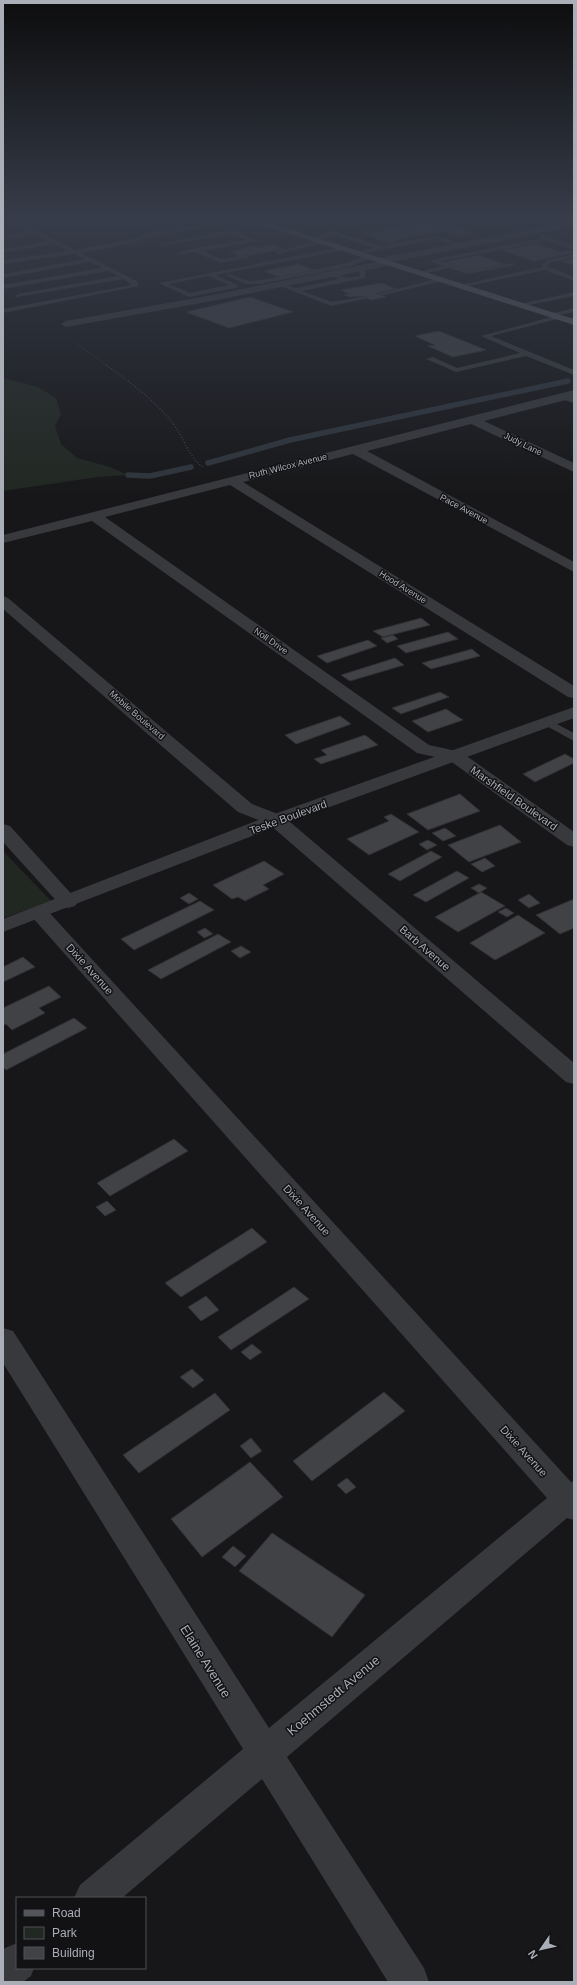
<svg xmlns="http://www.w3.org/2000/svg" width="577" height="1985" viewBox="0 0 577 1985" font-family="Helvetica,sans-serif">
<rect width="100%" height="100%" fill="#171719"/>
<path fill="#212822" d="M3,378l35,9 18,11 5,16 -6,12 6,18 16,14 33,9 18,8 -30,2 -95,14z
M3,851l48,50 -48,17z"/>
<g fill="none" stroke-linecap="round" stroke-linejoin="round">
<path stroke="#2e353c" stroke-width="5.5" d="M208,463l82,-23 278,-59
M128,475l22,1 41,-9"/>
</g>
<path fill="#414246" stroke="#313134" d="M435,220l38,13 -15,3 -14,-5 -50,9 1,2 -7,1 -26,-10z
M537,244l24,8 6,-2 7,3 -41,8 -31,-11z
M274,245l10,4 -43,8 -11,-5 24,-6 3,2z
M479,255l25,9 -35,7 -24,-9z
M574,259v6l-13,-4z
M299,264l17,7 -38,6 -14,-6z
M382,283l14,6 -20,4 10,4 -15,3 -9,-4 -13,1 -5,-2 5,-1 -8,-4z
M250,297l43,15 -64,16 -43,-16z
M439,331l47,19 -33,7 -25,-11 7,-1 -20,-9z
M421,618l9,7 -47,12 -10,-6z
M448,632l10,7 -52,14 -9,-7z
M393,635l5,4 -11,4 -6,-5z
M368,640l9,6 -50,17 -10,-7z
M472,649l8,7 -49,13 -9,-6z
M395,658l9,7 -54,16 -9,-6z
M440,692l9,5 -48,17 -9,-6z
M446,709l17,11 -35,12 -16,-11z
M340,716l11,8 -55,20 -11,-9z
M365,735l13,10 -57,19 -7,-5 13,-4 -6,-5z
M565,754l9,5v4l-39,19 -12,-8z
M460,794l20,17 -52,19 -21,-16z
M391,814l28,18 -50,23 -22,-16 42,-18 -5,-4z
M500,825l21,17 -52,20 -21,-17z
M445,828l11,8 -13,5 -11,-8z
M428,840l9,5 -10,5 -8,-6z
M431,851l11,6 -42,24 -12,-7z
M485,858l10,8 -13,6 -11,-8z
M264,861l20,13 -21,11 6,4 -24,12 -7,-4 -6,2 -19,-14z
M457,871l12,7 -43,24 -13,-7z
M479,884l8,4 -8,5 -8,-5z
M481,892l24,14 -47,26 -23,-15z
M189,893l9,6 -9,5 -9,-6z
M529,894l11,9 -11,5 -11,-8z
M574,899v29l-14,6 -24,-19z
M200,901l14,9 -80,40 -13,-11z
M506,908l8,5 -7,4 -9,-5z
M518,915l27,18 -50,27 -25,-17z
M205,928l8,6 -9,4 -7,-6z
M218,934l13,8 -70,37 -13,-9z
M241,946l10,6 -11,6 -9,-7z
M23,957l12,10 -32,15v-15z
M49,986l12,11 -22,11 6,5 -33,17 -6,-6 -3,2v-18z
M74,1018l13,10 -81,42 -3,-3v-13z
M174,1139l14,12 -78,45 -13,-13z
M107,1201l9,9 -11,6 -9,-9z
M252,1228l15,14 -86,55 -16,-14z
M294,1287l15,12 -78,51 -13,-13z
M206,1296l13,14 -18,11 -13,-14z
M252,1344l10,8 -12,8 -9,-8z
M192,1369l12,11 -11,8 -13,-11z
M384,1392l21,19 -93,70 -19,-20z
M215,1393l15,17 -91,63 -16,-18z
M251,1438l11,13 -11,7 -11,-12z
M250,1462l33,35 -81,60 -31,-38z
M347,1478l9,9 -10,7 -9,-9z
M272,1533l93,62 -33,42 -93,-66z
M233,1546l13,10 -11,11 -13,-10z"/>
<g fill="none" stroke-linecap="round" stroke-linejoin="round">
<path stroke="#3e4044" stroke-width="1" stroke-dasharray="1 1.5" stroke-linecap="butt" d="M73,341l35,25"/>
<path stroke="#3e4044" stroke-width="1.5" stroke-dasharray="1 2" stroke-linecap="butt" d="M106,365c24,17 48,35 66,57 12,15 16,35 32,46"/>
<path fill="#38393d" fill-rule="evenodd" d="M4,218h8l63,32 57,-11 13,-5 96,-16 9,1 -103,19 -13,5 -53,10 56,28 2,5 -136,27v-4l129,-24 -8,-6 -108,18 -1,-1 3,-2 100,-18 -10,-5 -105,18v-4l99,-17 -12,-6 -87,16v-4l82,-15 -11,-5 -71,10v-4l65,-9 -14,-7 -51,9v-4l46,-8 -15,-7 -31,6v-4l26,-5z
M231,230l27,11 -55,10 18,8 25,-4 2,1v2l-28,5 -25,-11 -16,3 -3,-2 19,-5 53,-8 -17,-6 -70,12 -3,-2z
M334,231l47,15 55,-11 26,10 -3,2 -23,-8 -80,16 -2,-1v-2l20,-4 -40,-13 -25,6 -3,-2z
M541,234l33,12v4l-26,-9 -107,20 27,9 46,-7 1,1 -3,2 -44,8 -19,-6 -30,7 -3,-2 26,-7 -11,-4v-2l111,-22 -4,-2z
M321,240l2,1v2l-45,11 -3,-2z
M342,247l2,1v2l-128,25 22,10v2l-2,1 -47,9 -30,-14zM208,276l21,9 -39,8 -21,-9z
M574,254v4l-22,4 -5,4 27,11v4l-29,-11 -86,18 -3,-2 86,-19v-3l6,-4z
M368,255l2,1v2l-21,9 -89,17h-14l-21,-9 5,-1 19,7 11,-1 87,-17z
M362,266l3,2v10l-63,13 30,11 35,-6 1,1 -3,2 -34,7 -55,-22 3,-2 17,6 43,-9 -9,-4 -1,-1 3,-2 15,6 13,-2 -1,-8z
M440,278l2,1v2l-62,15 -3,-2z
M574,292v4l-55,11 -3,-2z
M574,308v4l-14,3 2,2 -1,1 -70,18 83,34v5l-48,-19 -70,16 -30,-13 7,-2 24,11 63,-15 -39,-17 70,-19 -2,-2 1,-1z
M561,395l13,3v5l-13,-4z
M547,719l27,14v8l-31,-17 -2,-2z"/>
<path fill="#38393d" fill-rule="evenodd" d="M262,218h22l-27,7 -5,-3z
M574,221v6l-183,35 -1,3 -3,1 -180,36 -141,25 -5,-3 5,-3 141,-25 169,-34 1,-3 3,-1z
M574,390v8l-90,23 90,42v9l-103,-48 -104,27 207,111v10l-221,-118 -110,28 331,204v12l-6,-1 -338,-212 -125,32 324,228 32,7 113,80v15l-7,-2 -118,-85 -32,-7 -325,-232 -89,22v-8z
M3,596l5,2 244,206 31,12 291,247v21l-8,-2 -297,-258 -31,-12 -235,-203z
M3,824l7,2 65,72 3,4 -3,4 -7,2 -7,-2 -58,-64z
M39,907l7,2 525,573 3,-1v39l-7,-2 -280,239 137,211 5,14h-41l-126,-203 -140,119h-48l6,-13 163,-136 -240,-386v-35l10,3 256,397 278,-230 -515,-581 -3,-4 3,-4z
M17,1943v25h17l-3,8 -8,6h-20v-33z"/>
<path fill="#38393d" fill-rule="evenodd" d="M574,707v11l-291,106 -280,108v-13l266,-103z"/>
<path fill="#54565c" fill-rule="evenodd" d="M240,218h14l320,101v6z"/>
</g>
<linearGradient id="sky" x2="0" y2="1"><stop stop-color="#0d0d0e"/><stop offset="0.44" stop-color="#363c49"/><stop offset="1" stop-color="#363c49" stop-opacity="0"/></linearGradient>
<rect width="577" height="496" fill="url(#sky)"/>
<g text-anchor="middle" stroke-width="3" stroke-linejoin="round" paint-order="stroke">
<g font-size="9" fill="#aaaeb7" stroke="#121214">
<text transform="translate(523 444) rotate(26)" y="3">Judy Lane</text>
<text transform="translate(288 466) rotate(-14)" y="3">Ruth Wilcox Avenue</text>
<text transform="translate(464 509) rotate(28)" y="3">Pace Avenue</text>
<text transform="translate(403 587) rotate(32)" y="3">Hood Avenue</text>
<text transform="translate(271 641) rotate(35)" y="3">Noll Drive</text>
<text transform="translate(137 715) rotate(41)" y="3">Mobile Boulevard</text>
</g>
<g font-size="11" fill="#aaaeb7" stroke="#121214">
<text transform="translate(514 798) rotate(35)" y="4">Marshfield Boulevard</text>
<text transform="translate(288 817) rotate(-20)" y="4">Teske Boulevard</text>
<text transform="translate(425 948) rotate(41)" y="4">Barb Avenue</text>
<text transform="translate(90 969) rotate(48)" y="4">Dixie Avenue</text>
<text transform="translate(307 1210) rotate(48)" y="4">Dixie Avenue</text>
<text transform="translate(524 1451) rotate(48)" y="4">Dixie Avenue</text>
</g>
<g font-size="13" fill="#aaaeb7" stroke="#121214">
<text transform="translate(206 1661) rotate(58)" y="5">Elaine Avenue</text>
<text transform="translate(333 1695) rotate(-40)" y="5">Koehmstedt Avenue</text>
</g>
</g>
<rect width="577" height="1985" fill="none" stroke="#aaaeb7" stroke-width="8"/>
<rect x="16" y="1897" width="130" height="72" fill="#121214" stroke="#4f5055"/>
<rect x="24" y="1910" width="20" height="6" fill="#54565c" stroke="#4f5055"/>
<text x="52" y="1917" font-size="12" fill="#aaaeb7">Road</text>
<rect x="24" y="1927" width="20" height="12" fill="#212822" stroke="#4f5055"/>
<text x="52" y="1937" font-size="12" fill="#aaaeb7">Park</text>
<rect x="24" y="1947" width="20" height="12" fill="#414246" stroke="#4f5055"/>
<text x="52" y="1957" font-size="12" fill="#aaaeb7">Building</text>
<g transform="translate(541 1949) rotate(236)" stroke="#121214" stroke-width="3" paint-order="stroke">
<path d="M0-3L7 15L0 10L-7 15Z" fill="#aaaeb7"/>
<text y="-6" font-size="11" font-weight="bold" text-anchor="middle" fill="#aaaeb7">N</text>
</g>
</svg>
